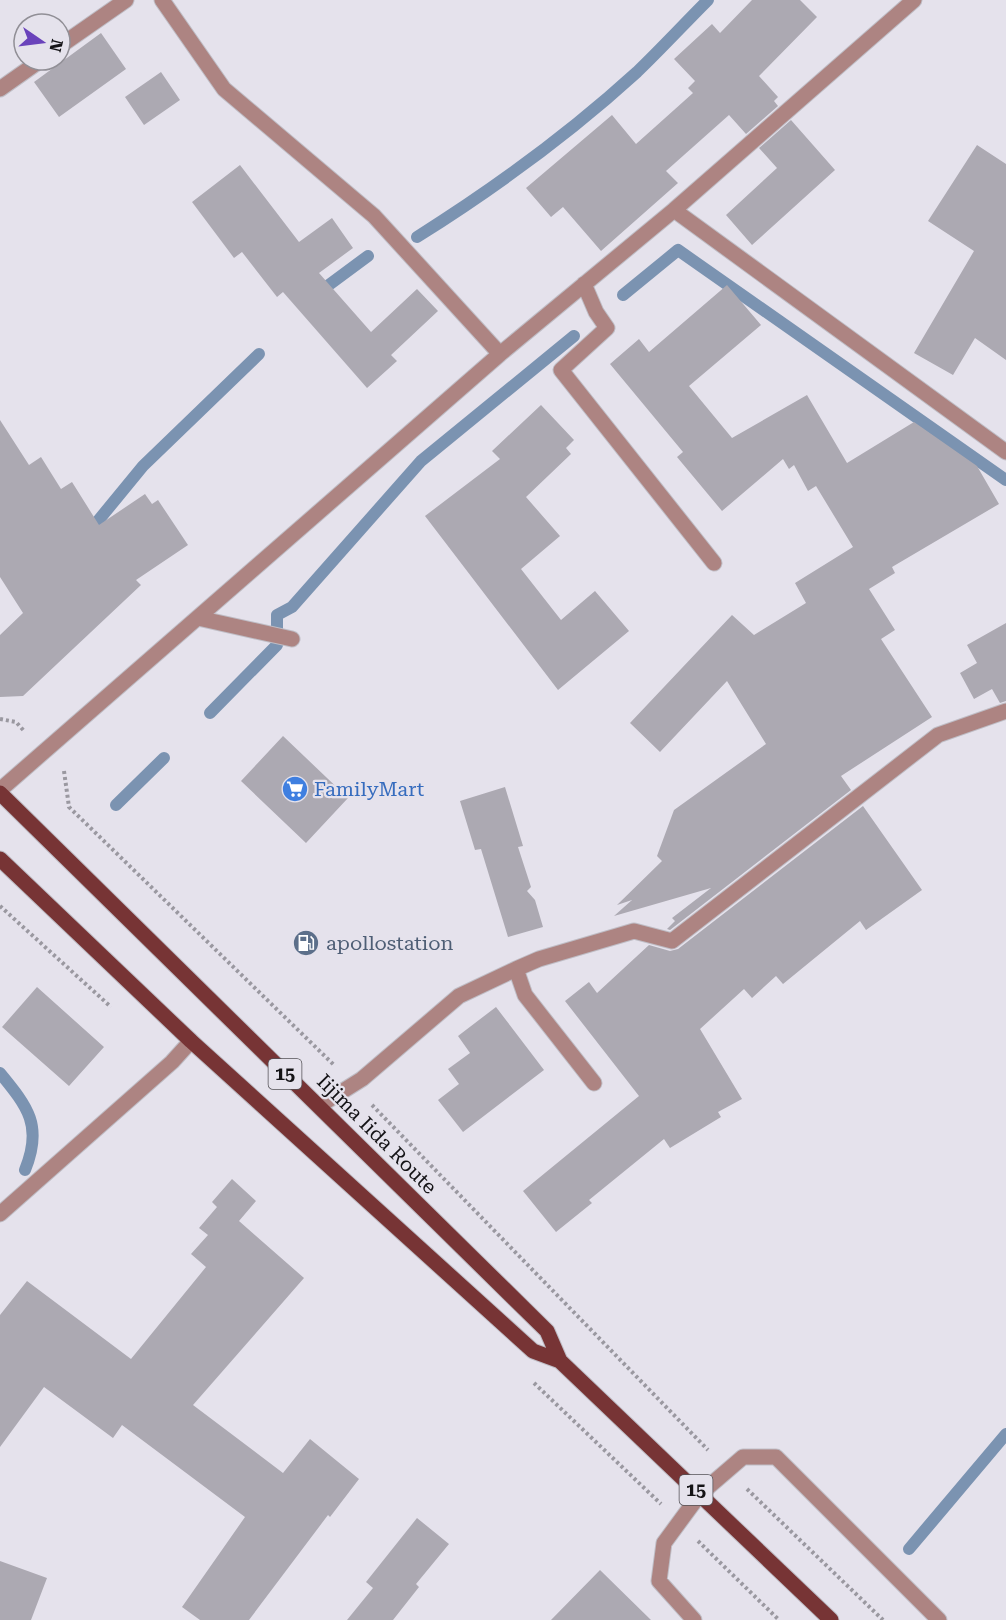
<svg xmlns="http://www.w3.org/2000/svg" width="1006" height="1620" viewBox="0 0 1006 1620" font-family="'Roboto Serif',serif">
<rect width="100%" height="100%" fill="#e5e2ec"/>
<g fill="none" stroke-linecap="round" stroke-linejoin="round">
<path stroke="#7b93b1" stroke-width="12" d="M417,237c78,-49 152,-103 220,-165 24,-23 47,-48 71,-72
M318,293l50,-37
M623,295l55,-45 328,230
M88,533l55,-67 116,-112
M210,713l67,-68v-30l15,-8 129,-146 153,-125
M116,805l48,-47
M0,1073c28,34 43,53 25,97
M909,1549l97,-115"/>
</g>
<path fill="#aca9b2" d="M752,0h48l17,17 -58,59 19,21 -4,4 4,5 -32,28 -17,-19 -63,56 12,12 -77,68 -38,-44 -12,10 -25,-29 86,-73 24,29 57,-51 -5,-5 7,-7 -21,-22 38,-35 8,9z
M101,33l25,36 -67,48 -25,-35z
M161,72l19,28 -36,25 -19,-28z
M791,120l44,50 -83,75 -26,-30 51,-47 -18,-20z
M977,145l29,19v196l-31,-22 -22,37 -39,-22 60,-102 -46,-30z
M240,165l59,77 33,-24 21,30 -34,25 52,59 46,-43 21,22 -47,44 6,6 -30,27 -84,-96 -6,5 -35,-45 -8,6 -42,-56z
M727,285l34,40 -72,61 43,52 75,-43 40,68 67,-41 63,44 22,38 -107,63 3,6 -26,16 26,41 -14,9 51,78 -91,59 10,14 -181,140 -3,-1 8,-8 -3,-3 39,-30 -97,28 18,-16 -15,5 45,-44 -5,-5 17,-46 92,-66 -39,-63 -67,71 -30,-29 102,-108 22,20 52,-32 -11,-20 58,-36 -37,-61 -8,5 -14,-26 -5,4 -6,-10 -61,52 -45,-54 6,-5 -73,-88 29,-25 10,13z
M541,405l33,35 -8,8 5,6 -45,43 34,39 -39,33 40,51 34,-29 34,40 -71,59 -133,-174 75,-57 -8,-8z
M0,420l29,45 12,-8 20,32 11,-7 27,43 46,-31 7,10 6,-4 30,45 -52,35 5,5 -118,111 -23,1v-62l23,-22 -23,-36z
M1006,623v78l-6,2 -8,-14 -18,10 -14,-26 17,-10 -10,-18z
M283,736l65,62 -42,45 -65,-62z
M505,787l18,59 -5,1 13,40 -4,4 8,9 8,27 -35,10 -27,-88 -6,1 -15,-49z
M863,806l59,84 -56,40 -6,-9 -77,63 -7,-8 -24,22 -8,-9 -44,40 42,70 -24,13 3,5 -51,31 -6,-9 -75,61 3,3 -36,29 -33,-41 116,-95 -74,-95 24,-19 8,11 52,-48 21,6 8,-2z
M37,987l67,60 -35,39 -67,-59z
M496,1007l48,63 -81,62 -25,-32 21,-16 -11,-15 22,-16 -12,-17z
M232,1179l24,22 -17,20 65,57 -111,127 90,68 27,-34 49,40 -29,38 -2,-2 -79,105h-49l-18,-13 63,-90 -123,-92 -9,13 -69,-51 -44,60v-132l27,-34 104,78 75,-92 -15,-13 17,-19 -9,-7 18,-21 -5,-5z
M417,1518l32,26 -33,40 3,3 -26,33h-46l26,-32 -7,-6z
M0,1561l47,17 -16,42h-31z
M600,1570l51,50h-100z"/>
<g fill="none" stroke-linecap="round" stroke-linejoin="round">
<g stroke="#bfbdc5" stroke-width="17">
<path id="minor" d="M162,0l62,89 150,127 126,138
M60,46l66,-46
M0,89l41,-29
M674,210l332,242
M584,284l12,28 11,16 -46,42 153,193
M198,618l94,21
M0,790l500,-436 174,-144 240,-210
M516,969l9,26 69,88
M319,1106l43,-27 97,-83 57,-27 23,-10 95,-28 38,10 266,-206 68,-24
M0,1214l172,-152 19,-21
M694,1620l-35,-39 5,-38 36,-49 43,-37h33l163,163"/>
</g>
<g stroke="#bfbdc5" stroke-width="17">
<path id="major" d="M0,793l547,538 13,30
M0,859l191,182 342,310 27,10 271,259"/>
</g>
<path stroke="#9a98a0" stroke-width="4" stroke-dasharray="3 3" stroke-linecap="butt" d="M0,719l16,3 9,10
M64,771l5,36 265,258
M0,906l111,101
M372,1105l336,345
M534,1383l127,121
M747,1489l136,131
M698,1541l81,79"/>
<use href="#minor" stroke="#ad8482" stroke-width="15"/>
<use href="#major" stroke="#773435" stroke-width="15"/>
</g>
<defs>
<g id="supermarket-disc" transform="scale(1.35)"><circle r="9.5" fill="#3f7fe0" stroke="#e5e2ec"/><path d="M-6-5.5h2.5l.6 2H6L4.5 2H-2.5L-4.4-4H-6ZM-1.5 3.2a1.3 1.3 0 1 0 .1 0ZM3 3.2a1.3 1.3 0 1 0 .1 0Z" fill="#fff"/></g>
<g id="fuel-disc" transform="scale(1.35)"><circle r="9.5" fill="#5c6f8a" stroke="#e5e2ec"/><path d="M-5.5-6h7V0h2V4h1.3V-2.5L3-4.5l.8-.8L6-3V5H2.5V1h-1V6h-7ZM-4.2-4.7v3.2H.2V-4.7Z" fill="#fff"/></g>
</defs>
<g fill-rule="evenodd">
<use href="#supermarket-disc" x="295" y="789"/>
<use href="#fuel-disc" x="306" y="943"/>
</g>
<g text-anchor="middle" stroke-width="4.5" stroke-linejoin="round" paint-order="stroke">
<g fill="#e5e2ec" stroke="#535156" stroke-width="1.5">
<rect x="268.5" y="1059" width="33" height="30" rx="4.5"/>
<rect x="679.5" y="1475" width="33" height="30" rx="4.5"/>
</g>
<g font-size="18" font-weight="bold" fill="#141316">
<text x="285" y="1080">15</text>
<text x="696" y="1496">15</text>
</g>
<g font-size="20" fill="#366cbe" stroke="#e5e2ec" text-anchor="start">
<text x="314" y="796">FamilyMart</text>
</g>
<g font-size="20" fill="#4e5e75" stroke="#e5e2ec" text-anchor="start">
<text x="326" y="950">apollostation</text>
</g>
<g font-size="20" fill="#141316" stroke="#e5e2ec">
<text transform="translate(377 1134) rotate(45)" y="7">Iijima Iida Route</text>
</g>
</g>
<g transform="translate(42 42) rotate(104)"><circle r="28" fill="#e5e2ec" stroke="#918f96" stroke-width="1.5"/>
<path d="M0-4.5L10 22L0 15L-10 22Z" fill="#6a43bb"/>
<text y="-9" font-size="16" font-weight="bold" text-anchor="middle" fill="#141316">N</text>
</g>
</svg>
